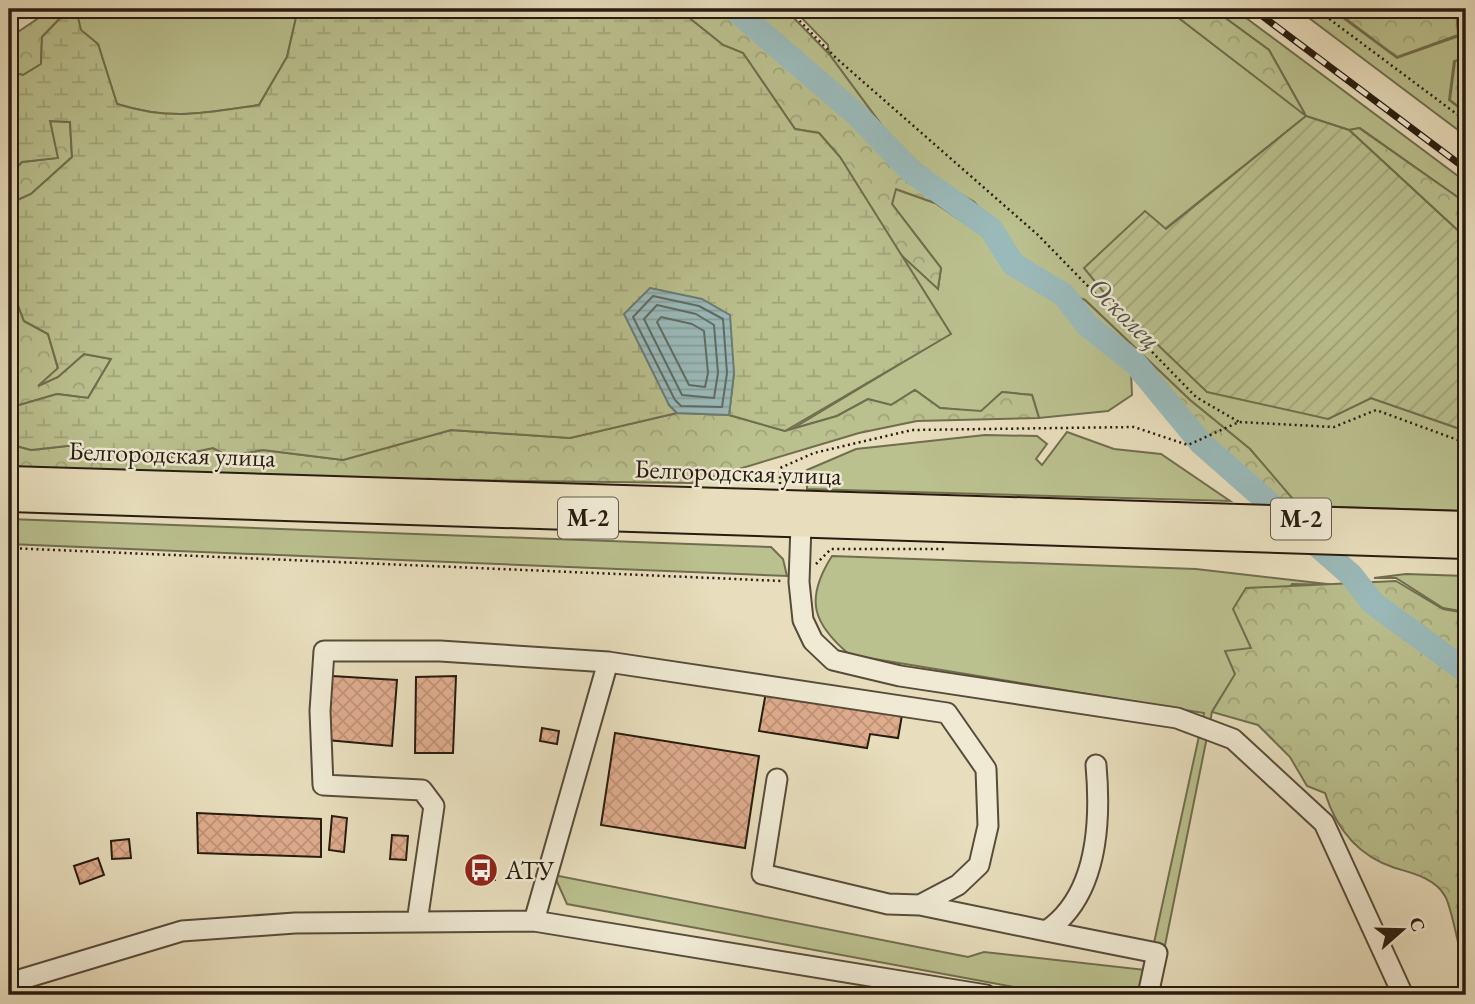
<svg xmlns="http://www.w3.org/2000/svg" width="1475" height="1004" viewBox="0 0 1475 1004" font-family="'EB Garamond',serif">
<defs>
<pattern id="forest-crowns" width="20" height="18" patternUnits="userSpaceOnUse" patternTransform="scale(1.75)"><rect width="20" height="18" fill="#bac08e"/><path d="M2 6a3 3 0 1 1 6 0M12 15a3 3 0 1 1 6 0" fill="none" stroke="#a0a479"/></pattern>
<pattern id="wetland-marsh" width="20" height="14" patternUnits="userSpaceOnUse" patternTransform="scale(1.75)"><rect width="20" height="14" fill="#bac08e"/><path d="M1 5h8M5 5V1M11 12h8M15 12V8" fill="none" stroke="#a0a479"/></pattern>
<pattern id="garden-furrows" width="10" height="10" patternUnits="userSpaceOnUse" patternTransform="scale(1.75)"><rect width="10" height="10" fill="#bac08e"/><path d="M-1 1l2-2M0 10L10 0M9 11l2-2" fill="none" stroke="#a0a479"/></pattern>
<pattern id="water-rules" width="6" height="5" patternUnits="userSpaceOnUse" patternTransform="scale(1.75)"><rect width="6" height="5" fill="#9ababa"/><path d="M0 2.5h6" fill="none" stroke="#859f9f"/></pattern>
<pattern id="building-cross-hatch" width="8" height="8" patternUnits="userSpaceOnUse" patternTransform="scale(1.75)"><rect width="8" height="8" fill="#dfac8d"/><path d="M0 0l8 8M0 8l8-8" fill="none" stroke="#bf9378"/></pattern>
</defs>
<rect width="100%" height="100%" fill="#e8debd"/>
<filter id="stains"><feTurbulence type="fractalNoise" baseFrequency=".00286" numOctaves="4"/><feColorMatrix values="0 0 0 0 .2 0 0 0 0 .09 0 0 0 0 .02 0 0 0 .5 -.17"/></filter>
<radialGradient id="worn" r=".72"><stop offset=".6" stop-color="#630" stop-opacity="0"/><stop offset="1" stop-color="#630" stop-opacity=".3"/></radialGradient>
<path fill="#bac08e" stroke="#706e4e" stroke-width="2" d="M76,9h222l-11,48 -28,48c-54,8 -88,16 -142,-1l-19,-60 -18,-14z
M793,9h374l138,105 -36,-64 -56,-41h21l232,173v21l-106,-75 -11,2 -43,-14 -141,113 163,190 43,-21 95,33v80l-191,-6 17,-6 -42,-50 -60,-49 -105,-100 -13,-4 -55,-33 -20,-36 -23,-25 -41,-24 -47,-47 -57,-77 -1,-9z
M1297,9h34l66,49 62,-22 2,-27 5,4v45l-12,3 -5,39 17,13v23z
M895,189l40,14 50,34 20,30 51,31 32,40 43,33 1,24 -24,16 -69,7 -7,-23 -30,-3 -21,20 -41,-4 -25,-18 -24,15 -23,-6 -31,17 -45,13 158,-95 -51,-81 39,35 3,-20 -49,-64z
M1067,432l47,17 47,5 69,47 -423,-12v-19l49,-21 129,-14 52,1 10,8 -11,15 6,6z
M9,519l762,28 12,12 4,17 -778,-32z
M832,556l364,13 140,16 -44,-1 -80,128 -57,283h-98l-490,-91 -13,-29 414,82 16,-5 161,18 7,-18 52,-239 -354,-58c-37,-31 -46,-55 -18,-99z
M1406,574l60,2v36l-23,-4 -47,-30h-22z"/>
<path fill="url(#forest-crowns)" stroke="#706e4e" stroke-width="2" d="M52,9h17l-27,28 -1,27 -18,11 -14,-3v-34z
M678,9h50l121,108 86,86 -39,-14 -4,15 49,64 -3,21 -39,-36 -59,-96 -21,-24 -24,-4 -52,-76 -20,-8z
M740,9h45l44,45 57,77 47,47 41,24 23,25 -6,-2 -78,-56 -56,-58z
M1167,9h46l56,41 37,66z
M1333,9h123l2,26 -61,22z
M1466,59v53l-16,-12 5,-39z
M50,121l20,1 2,35 -41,37 -22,10v-29l13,-13 35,-4z
M1359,128l107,75v35l-117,-108z
M9,282l15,39 24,13 10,35 -18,16 18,-8 26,-23 27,5 -23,39 -31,-4 -48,14z
M1072,296l13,4 105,100 60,49 43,50 -18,6 -72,-65 -66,-79 -49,-39z
M915,390l25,18 41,3 21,-19 30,3 7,23 -122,3 -58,12 -167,50 -479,-6 -204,-8v-25l22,6 45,-5 22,13 38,-9 34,8 43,-9 15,8 35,-6 80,10 108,-30 119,8 107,-25 52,2 56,16 52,-15 31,-17 23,6z
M1396,581l47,28 23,4v366c-4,-16 -14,-72 -21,-83 -10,-18 -33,-23 -50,-28 -37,-12 -59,-40 -70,-75l-18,-7 -17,-29 -32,-32 -46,-13 23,-38 -10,-23 26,-3 -18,-39 13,-21z"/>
<path fill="url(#wetland-marsh)" stroke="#706e4e" stroke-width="2" d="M69,9h7l5,21 17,14 19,60c54,17 87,9 142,1l28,-48 11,-48h380l45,36 20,8 52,76 24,4 21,24 111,177 -166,97 -56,-16 5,-42 -65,32 8,8 -107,25 -119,-8 -108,30 -80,-10 -35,6 -15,-8 -43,9 -34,-7 -38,8 -22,-13 -45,5 -22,-6v-36l48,-14 31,4 23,-39 -27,-5 -26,23 -20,9 20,-18 -10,-34 -24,-13 -15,-39v-78l22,-10 41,-37 -2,-35 -20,-1 8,37 -36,4 -13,13v-103l14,3 18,-11 1,-27z"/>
<path fill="url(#garden-furrows)" stroke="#706e4e" stroke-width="2" d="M1306,116l43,14 117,108v193l-95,-33 -43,21 -121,-27 -101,-97 -22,-27 61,-57 21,18z"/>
<path fill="url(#water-rules)" stroke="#6c7b76" stroke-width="2" d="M650,288l52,11 28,16 4,58 -5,42 -52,-2 -8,-8 -45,-91z"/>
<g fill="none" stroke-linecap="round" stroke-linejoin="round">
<path stroke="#606b64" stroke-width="2" d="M653,296l46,10 24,13 4,54 -5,34 -41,-1 -6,-6 -42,-83z
M657,305l39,9 18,11 4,48 -4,25 -32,-3 -38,-76z
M661,317l31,7 12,7 4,42 -3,14 -16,-2 -32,-63z"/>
<path stroke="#9ababa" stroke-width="24" d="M734,9l121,104 56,58 80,58 22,35 51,31 23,30 48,38 66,80 150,132 22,28 93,68"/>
</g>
<path fill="url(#building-cross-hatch)" stroke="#271c0f" stroke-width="2" d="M332,676l65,4 -5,66 -65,-6z
M456,676l-3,77h-38l1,-76z
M766,692l136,23 -4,23 -28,-4 -3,14 -108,-17z
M542,728l17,3 -2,13 -17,-3z
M615,733l144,23 -14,92 -144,-23z
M197,813l124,6v38l-123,-4z
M332,816l15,2 -3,34 -15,-2z
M392,835l16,1 -2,24 -16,-1z
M129,839l2,19 -19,1 -1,-18z
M98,858l6,17 -24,9 -6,-18z
M468,866l27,2v12l-28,-2z"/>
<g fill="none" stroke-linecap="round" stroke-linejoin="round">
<g stroke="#574c3a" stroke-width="23">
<path id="minor" d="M801,525l-2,57 4,38 10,21 20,19 67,16 277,42 56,21 91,84 79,172
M920,905l126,26c52,-35 55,-110 50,-166
M534,921l74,-259 339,51 39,56 2,57 -9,39 -21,20 -38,20 -32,-1 -126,-30 15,-95
M417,922l17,-116 -12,-16 -99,-5 -3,-74 4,-60h116l168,11
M1046,931l111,22 -9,42
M9,983l173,-52 113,-8 239,-2 452,74"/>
</g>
<g stroke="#271c0f" stroke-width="28">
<path id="major" d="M9,479l1457,45
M9,499l1457,47"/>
</g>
<path stroke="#271c0f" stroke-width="2.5" stroke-dasharray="2 3.5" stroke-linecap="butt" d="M788,9l48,49 202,177 158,162 43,25
M1316,9l150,112
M9,25l22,-16
M780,484v-16l34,-15 98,-23 222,-3 54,18 51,-23 95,5 42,-17 90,33
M9,548l773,33
M816,564l15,-15h115"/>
<use href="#minor" stroke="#f0ead4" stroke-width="19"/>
<use href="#major" stroke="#e8debd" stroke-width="24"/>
<g stroke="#271c0f" stroke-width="7">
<path id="rail" d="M1253,9l213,160"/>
</g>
<use href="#rail" stroke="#f0ead4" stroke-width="4.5" stroke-dasharray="13" stroke-linecap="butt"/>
</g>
<defs>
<g id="bus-disc" transform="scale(1.75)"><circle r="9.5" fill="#8f2418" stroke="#f0ead4"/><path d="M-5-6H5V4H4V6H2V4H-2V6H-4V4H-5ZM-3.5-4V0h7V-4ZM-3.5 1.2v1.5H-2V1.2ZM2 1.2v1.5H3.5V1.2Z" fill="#fff"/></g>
</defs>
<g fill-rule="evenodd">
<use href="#bus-disc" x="481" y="870"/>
</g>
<g text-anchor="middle" stroke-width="5" stroke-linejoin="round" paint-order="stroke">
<g fill="#f0ead4" stroke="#635a4a" stroke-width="2">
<rect x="558" y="497.5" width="60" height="41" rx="5"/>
<rect x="1271" y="498.5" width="60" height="41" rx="5"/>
</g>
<g font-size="24" font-weight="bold" fill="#271c0f">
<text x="588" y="526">М-2</text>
<text x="1301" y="527">М-2</text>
</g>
<g font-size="26" fill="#271c0f" stroke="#f0ead4">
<text transform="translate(172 454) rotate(2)" y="9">Белгородская улица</text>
<text transform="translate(738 472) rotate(2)" y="9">Белгородская улица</text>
</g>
<g font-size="26" fill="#271c0f" stroke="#f0ead4" text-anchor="start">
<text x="505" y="879">АТУ</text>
</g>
<g font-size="28" font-style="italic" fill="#4f534b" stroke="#f0ead4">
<text transform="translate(1125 313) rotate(45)" y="10">Осколец</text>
</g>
</g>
<rect width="1475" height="1004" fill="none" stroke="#e8debd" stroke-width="35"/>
<rect x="10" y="10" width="1454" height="983" fill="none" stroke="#271c0f" stroke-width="3.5"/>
<rect x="18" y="18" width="1440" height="969" fill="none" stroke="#271c0f" stroke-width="2"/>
<g transform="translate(1402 930) rotate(70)" stroke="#f0ead4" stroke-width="5" paint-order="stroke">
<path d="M0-5L12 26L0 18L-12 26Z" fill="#271c0f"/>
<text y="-10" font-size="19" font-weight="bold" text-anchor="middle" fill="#271c0f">С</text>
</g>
<rect width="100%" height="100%" filter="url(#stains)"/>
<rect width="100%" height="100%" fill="url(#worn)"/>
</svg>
